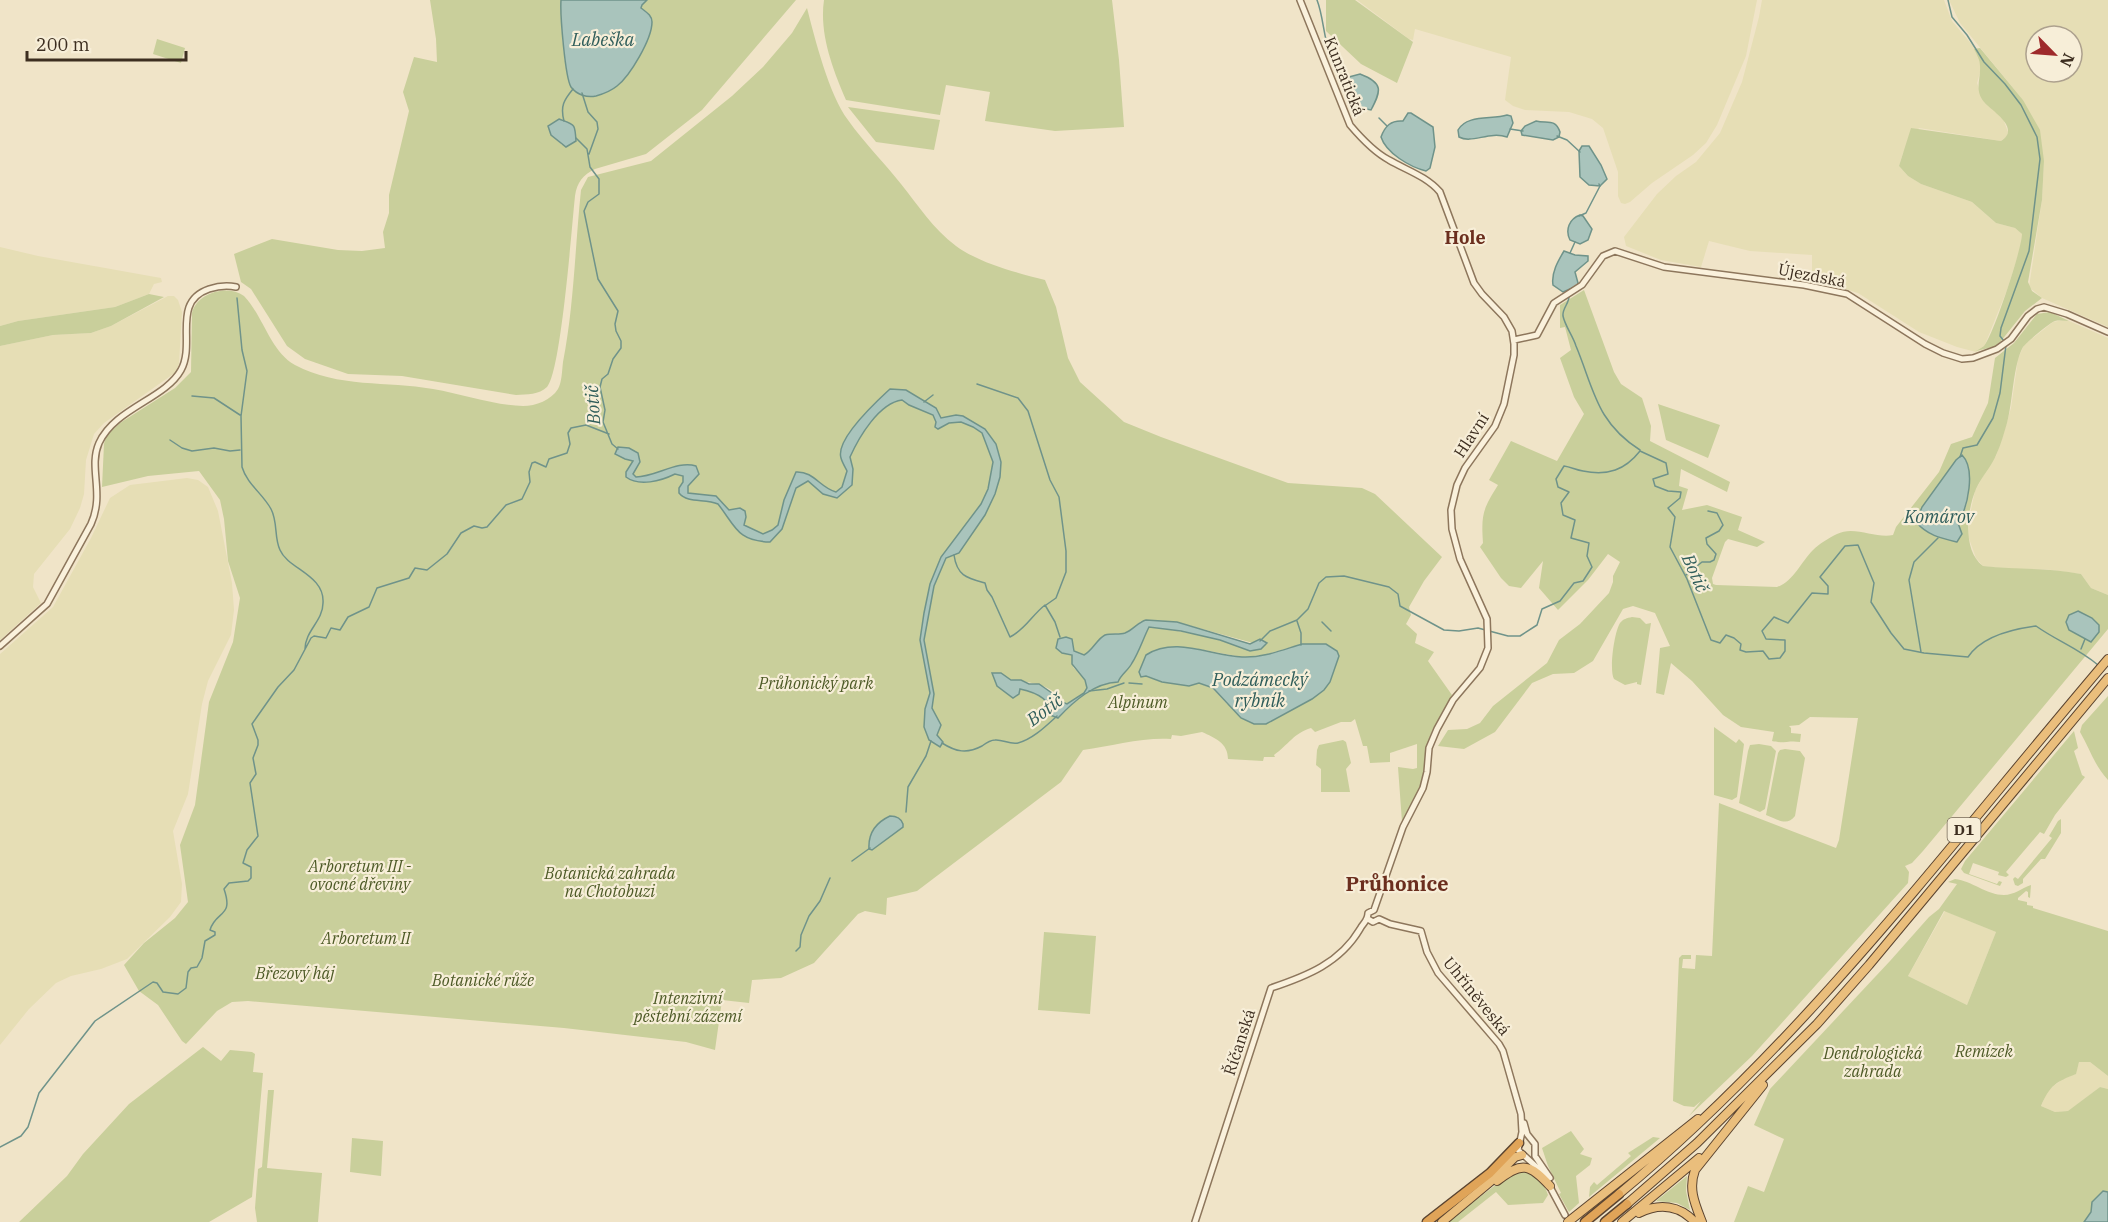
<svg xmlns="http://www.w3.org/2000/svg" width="2108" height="1222" viewBox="0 0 2108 1222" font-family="'IBM Plex Serif',serif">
<rect width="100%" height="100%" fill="#f0e4c8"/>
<path fill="#e6deb5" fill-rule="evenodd" d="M1357,0h400l-11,56 -29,69 -11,18 -13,12 -41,28 -22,19 -5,2 -4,-1 -3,-7v-24l-15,-44 -11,-9 -23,-7 -44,-2 -12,-4 -8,-6 6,-43 -96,-28 -2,11 -4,-1z
M1762,0h182l8,21 21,25 6,12 2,11 -4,14 7,19 18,14 6,16 -1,4 -6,5 -82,-13 -16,25 -4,13 9,10 13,8 51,18 24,21 19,5 7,6v9l-15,47 -21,52 -2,5 -8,5 -19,-5 -38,-15 -61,-39 -46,-14v-24l-62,-4 -41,-10 -8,26 -40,-7 -35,-14 -2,-9 33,-43 19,-18 20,-14 24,-29 22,-51 17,-65z
M1949,0h159v327l-66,-29 -13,-11 13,-87 2,-39 -21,-61 -63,-77zM2036,36h36v36h-36z
M0,247l38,9 123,22 1,4 -8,2 -5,10 -34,13 -97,14 -18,5z
M168,296h6l4,4 4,12 -3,52 -3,8 -72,51 -10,11 -8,26 -2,34 -4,14 -10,21 -36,45 -1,13 8,16 -41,37v-294l53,-11 38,-2 20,-7z
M2058,321h11l39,17v257l-17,-7 -10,-14 -37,-5 -29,1 -32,-4 -7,-8 -8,-22 2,-22 5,-23 13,-24 8,-11 9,-27 6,-21 7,-49 6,-14 29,-23z
M187,478l11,2 10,7 10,24 14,72 2,27 -3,25 -23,46 -6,23 -14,90 -15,37 9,53 -1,18 -11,15 -43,42 -26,10 -30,7 -15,7 -27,26 -29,36v-391l53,-47 38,-69 19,-40 20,-13z
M1945,911l51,21 -29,73 -59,-29z
M2079,1062h11l18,14v13l-8,-2 -31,24 -14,1 -14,-6 7,-16 15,-11 12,-5z"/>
<path fill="#c9cf9b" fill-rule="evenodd" d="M430,0h131c-1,15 3,77 11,88 1,1 6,5 7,6 10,-1 24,-1 33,-5 21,-10 34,-47 40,-68l-4,-8 -7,-5 1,-3 5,-5h149l-94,110 -56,44 -51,15c-12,6 -18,13 -20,27 -3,28 -14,177 -28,191 -8,8 -20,7 -31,8l-114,-19 -54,-2 -43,-15 -18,-13 -36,-57 -10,-7 -7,-28 38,-15 66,11 24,1 23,-3 -2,-16 6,-19v-18l20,-84 -6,-19 11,-35 23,5 -1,-23zM559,119c16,6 16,4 17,22l-14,4 -11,-10 -3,-9z
M824,0h288l7,60 5,67 -69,4 -70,-10 5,-29 -44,-7 -6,30 -94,-15c-13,-30 -27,-66 -22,-100z
M1326,0h29l58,42 -16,41 -36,-19 -35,-33z
M807,8c8,31 22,87 41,112 16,23 36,42 53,64 17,21 32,45 55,62 23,17 61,27 89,34l11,27 12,51 12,24 44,40 37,15 127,46 74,5 13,6 67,63 -18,24 -15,26 2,8 -5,9 11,10 -2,9 19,9 -6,9 24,34 -20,36 -6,16 -1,22 -5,20 -18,33 -4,-55 15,2 4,-1v-24l-27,9v9l-20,1 -3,-17h-4l-8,-27 -4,3h-10l-26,10 -4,-4c-17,5 -23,17 -37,27l1,2h-11l-1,4 -35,-2c0,-16 -13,-21 -26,-27l-21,4 -9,-1 -1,4c-27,-2 -60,7 -88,11l-22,32 -144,109 -30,7 -1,17 -21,-4 -7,3 -44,49 -33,15 -29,2 -3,23 -27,-3 -7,50 -29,-8 -122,-14 -316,-27 -16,1 -15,9 -31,33 -4,-3 -24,-36 -19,-14 -15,-26 20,-22 31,-25 13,-16 -8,-57 15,-40 14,-103 24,-60 7,-44 -12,-37 -4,-42 -4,-19 -21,-29 -51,5 -46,11 2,-43 2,-8 14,-13 55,-35 16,-16 1,-59c5,-20 35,-29 52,-17 20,21 26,55 51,69 43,23 92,16 138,24 30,5 59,16 90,17 13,0 28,-6 35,-17 4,-7 4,-19 5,-27 11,-56 12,-115 18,-172l7,-13 63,-16 81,-65 31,-29 29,-34zM1151,620l26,2 76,21 -3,8c-32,-14 -67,-20 -101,-24 -6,12 -10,25 -17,36 -4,8 -11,11 -14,19l-21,4 -6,4 -6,-10 -12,-13 -1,-12h-5l4,-12 3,8 10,5 24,-22 20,-1 13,-12zM1302,644h24l11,7 2,5 -9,26 -18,17 -40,22 -45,-17 -14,-15 -14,-6 -10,3 -27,-4 -18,-6 16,-28h33l49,9 22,-2zM1001,673c4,3 8,7 13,7 16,3 39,4 48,22l5,2 -11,12 -5,-1c1,-17 -17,-23 -31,-26l-7,9 -18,-15z
M157,39l28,9 -4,15 -28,-9z
M1980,48l43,52 17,30 4,31 -2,39 -14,82 4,9 10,7 -17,13 -28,35 -21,5c2,-1 7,-4 8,-5 9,-10 38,-97 38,-112l-7,-6 -19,-5 -24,-21 -51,-18 -13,-8 -9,-10 12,-38 90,13c20,-13 -8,-29 -17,-39 -10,-12 -3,-23 -4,-36 0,-6 -3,-11 -6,-17z
M848,107l92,13 -6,30 -58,-8z
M1584,290l30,82 7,12 21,14 9,28 -1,15 80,41 -3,10 -46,-23 -2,17 9,3 -6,21 25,-5 35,12 -4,13 27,12 -8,5 -29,-8 -3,3 -13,36 1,6 3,1 61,2c16,-5 24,-25 36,-37 6,-6 16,-12 24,-16 17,-9 39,5 56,1l3,-8 43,-55 12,-28 21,-7 16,-34 7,-45 19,-15 23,-29 13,-2 19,9c-5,0 -10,-1 -14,0 -6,2 -28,21 -32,26 -10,18 -10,54 -16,76 -3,10 -6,21 -10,30 -5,13 -15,23 -21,36 -9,21 -14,61 7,77 33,4 65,1 98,8l10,14 17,7v34l-185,222 -11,12 -7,3 4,6 -1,11 -156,173 -63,60 12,-15 -7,6 -10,-1 -11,-5 6,-143 3,-3h9v4h-8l-1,9 13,1 1,-14 16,1 7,-153 117,45 3,-8 19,-122 -48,-1 -11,8 -10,1 2,2v5l10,1 -1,8c-10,-2 -19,2 -28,-1l2,-9 -33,-5 -18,-12 -31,-34 -21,-18 -7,32 -8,-2 4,-45 10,-2 -15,-33 -22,-7 -10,3 -30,52 -19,12 -21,1 -21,9 -37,49 -31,17 -26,-3 10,-16 19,-1 13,-6 13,-17 54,-43 12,-23 21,-16 29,-31 4,-11v-6l7,-14 -12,-8 -20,26 -30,30 -19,-22 4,-27 -22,27 -12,-2 -8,-8 -21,-31 3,-4c-2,-29 0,-34 15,-58l-9,-5 22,-39 46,20 27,-47 -10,-17 -14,-39 11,-8 -6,-23 -5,1v-23zM1962,456c10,21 10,46 -4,67l-36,-16 34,-47zM2078,611l14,7 -1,24 -22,-12 -3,-8z
M149,294l15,3 -53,29 -20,7 -38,2 -53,11v-20l18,-5 97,-14z
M1658,404l62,21 -12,33 -42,-18z
M1632,617l8,1 6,6 5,-1 -10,62 -4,-1v-2l-12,3 -11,-6c-5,-9 0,-46 6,-56 3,-4 7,-5 12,-6z
M2108,696v84c-14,-15 -18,-31 -28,-48l2,-7z
M1714,727l22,16 3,-4 5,5 -7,53 -5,3 -18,-5z
M2074,731l4,17 -4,3 8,24 3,2 -30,38 -11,19 -4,-2 -34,40 3,3 -3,2 -8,-2 1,-3 -26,-9 -4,11 28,10 2,-3 3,1 -2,4 -36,-13 -3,-4 4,-8z
M1343,740l3,2 5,21 -5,6 4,23h-29v-23l-5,-4 1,-15 2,-5z
M1759,744l12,2 5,5 -11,58 -5,3 -21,-9 9,-52 2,-6z
M1785,749l15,2 5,7 -10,58c-8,11 -18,3 -29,-1l12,-62 2,-3z
M2061,819v14l-16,26h-4l-18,20v4l-5,3 -3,-1 -2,-6 2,-2 3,2 34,-41 -3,-2 9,-15z
M1955,879c17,2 32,16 49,16 10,0 18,-7 27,-10l-1,13 -2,-1v-5l-2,-1 -8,7v2l9,2v3l6,1v2l75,23v145l-18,-14h-11l-3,12c-20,8 -26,11 -35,32l14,6 13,-1 32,-24 8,2v103l-5,-1 -12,17v4l-7,10h-350l14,-36 16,6 20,-53 -30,-14 16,-36 120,-128 39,-44 10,-8 18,-25 -9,-2zM1944,911l52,21 -29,73 -59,-29z
M1044,932l52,4 -6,78 -52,-4z
M203,1047l18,14 9,-11 22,2 3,2 -2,18 10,1 -11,124 -43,25h-190l48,-46 16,-22 46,-50z
M268,1090h6l-7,78 55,5 -4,49h-61l-2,-14 3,-39 4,-2z
M1571,1131l13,18 -4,5 12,4 -2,7 -14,11 3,27 -10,9 -10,-18 2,-1 -13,-27 -6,-18z
M1653,1137l7,1 -71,59 1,-10 4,-5 3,3 34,-29 -3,-3z
M352,1138l31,3 -2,35 -31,-4z
M1518,1170c18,2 25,10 30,25l-5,8 -35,2 -12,-13 -38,30h-11l59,-45z
M1687,1176l-1,15 4,19 -13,-7 -21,-2z"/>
<path fill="#a9c4bc" stroke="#6f938a" stroke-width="1.5" d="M561,0h86l-5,5 -1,3c5,4 11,7 11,14 0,17 -22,54 -35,64 -6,5 -14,8 -21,10 -9,2 -19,-1 -25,-9 -6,-10 -11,-73 -10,-87z
M1360,74c24,9 21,17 11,36l-14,-3 -4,-8 -8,-21z
M1408,113h3l22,14 2,20 -5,21 -4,3c-16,-4 -40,-18 -45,-34 4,-11 10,-17 22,-16z
M1507,115l4,1 2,7 -6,14c-18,-6 -35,7 -48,0l-1,-7c9,-16 34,-10 49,-15z
M559,119c16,6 16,4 17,22l-10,6 -15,-12 -3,-9z
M1536,121c11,3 19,-3 24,11l-1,5 -6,3 -31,-5 -1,-4 4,-5z
M1582,146h7l12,19 6,14 -7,7 -11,-1 -9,-8 -1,-26z
M1580,215l3,1 9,13 -4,11 -8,4 -10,-4c-5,-10 -1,-21 10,-25z
M1564,251l11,4 13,1v5l-13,11 3,11 -1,3 -14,6 -10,-7c-2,-12 5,-24 11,-34z
M890,389l16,1 30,18 5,10 15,-3 7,1 22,13 11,15 5,18 -1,15 -5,17 -10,21 -26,38 -13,5 -12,28 -10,54 10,54 -2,14 9,17 -4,10 6,7 -3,5 -11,-7 -5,-13 1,-18 5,-16 -10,-53 4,-27 6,-29 11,-27 40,-53 7,-15 5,-27 -11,-29 -9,-6 -12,-5 -12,1 -11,6 -3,-2 1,-5 -3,-7 -24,-10 -7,-5c-23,3 -43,37 -52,57l3,12 -1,16 -15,13 -14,-4 -15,-13 -12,7 -14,41 -12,13c-33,-1 -34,-15 -52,-38 -13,-6 -30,0 -39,-11v-5l4,-6v-6l-8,-2c-14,7 -36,13 -49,3v-5l7,-11 -8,-2 -10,-5 3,-7 11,1 9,5 2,9 -7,12 3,3c20,0 41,-17 60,-11l3,8 -11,12v7l28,3 13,14 11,-2 5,3 1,6 -2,8 19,9 9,-4 6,-5 6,-25 12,-28c18,-1 24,16 40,20l6,-5 5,-16c-2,-4 -5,-9 -6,-13 -6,-19 36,-57 49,-69z
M1962,455c14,14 6,52 -4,68l4,11 -5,8c-17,-4 -30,-7 -41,-20l6,-15 34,-47z
M2078,611l14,7 7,7v7l-8,10 -22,-12 -3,-8 3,-7z
M1146,620l31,2 73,22 10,-5 7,4 -6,6 -11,2 -30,-11 -39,-9 -32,-4c-6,12 -10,25 -17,36 -4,8 -11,11 -14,19 -24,1 -44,19 -60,36l-8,-3c2,-17 -16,-23 -30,-26l-1,5 -6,4 -16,-12 -5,-13h9l10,7h10l8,4h10l20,14 3,4 5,2 17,-11 3,-5 -2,-8 -13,-16v-9l-10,-2 -6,-5 2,-9 8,-2 6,2 2,12 10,4c9,-5 13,-16 21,-20 7,-2 14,0 20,-2 8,-3 13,-11 21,-13z
M1302,644h24l11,7 2,5 -9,26 -6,8 -12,9 -46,25h-12l-13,-6 -28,-30 -14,-5 -10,3 -27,-4 -16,-6 -5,1 -2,-5 7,-17c30,-19 65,1 96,2 21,1 40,-7 60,-13z
M890,816c7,0 11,2 13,8v3l-31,23 -3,-1c-1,-16 8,-27 21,-33z
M2103,1191l5,1v30h-24l7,-10 1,-10z"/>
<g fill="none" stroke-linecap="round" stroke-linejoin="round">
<path stroke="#6f938a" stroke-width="1.5" d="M1317,0c7,18 6,38 14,56 3,8 10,16 16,23
M1948,0l4,17 15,18 17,27 21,22 16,21 16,32 3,22 -11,92 -28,77 -1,8 4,5
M582,93l6,19 9,10 1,7 -9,25
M1379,118l8,8
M564,121c-4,-15 0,-21 9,-32
M1510,129l13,2
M1557,136l10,4 13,12
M576,138l11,11 3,18 9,12v15l-11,8 -4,9 14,68 20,32 -3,13 1,7 5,10v7l-8,11 -5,15 -6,5 -2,8 5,23 -2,12 9,22 6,5
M1579,216l7,-3 14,-27 -1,-2
M1570,253l5,-11
M1569,295c1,8 -7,13 -6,21 2,10 10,20 13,30 18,43 20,76 64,104
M237,298l5,52 5,21 -6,45 1,51c5,17 21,27 29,42 7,13 3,29 9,41 8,19 45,25 43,53 0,18 -18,28 -18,46
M977,384l41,14 10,13 22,69 9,17 7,54v21l-10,26 -10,7
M192,396l22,2 26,17
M924,402l9,-7
M170,440l12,8 10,3 22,-3 16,3 10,-1
M1960,457l3,-9 14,-3 16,-27 7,-25 6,-48
M954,555c3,21 13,23 31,28l2,7 5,7 18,40c16,-8 21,-21 35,-32l10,17 5,15
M1686,575l16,-13h8l4,-2 2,-6 -9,-10 -1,-6 13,-7 4,-6 -6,-12 -9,-2
M1297,621l4,12v12
M1322,622l9,9
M1260,641l10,-10 27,-11 11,-11 11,-26 7,-6 18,-1 45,11 9,7 2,12 44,24 15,1 19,-3 30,8h12l17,-11 5,-16 18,-8 14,-18 9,-2 9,-14 -5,-11 2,-13 -18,-5 4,-18 -12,-5 -2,-12 8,-11 -11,-5 -2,-8 8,-13c7,1 12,4 19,5 25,5 42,-1 57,-20l26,12 2,11 -15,5 2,7 13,5 13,1 -1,6 -12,10 7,9 -5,30 17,32 24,61 9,3 6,-8 8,3 7,6 -1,6 6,2 17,-1 6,8 11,-1 5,-7v-11l-19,-1 -4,-8 12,-14 14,6 24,-30 16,1v-8l-8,-9 25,-31 13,-1 16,38 -3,19 20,31 13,16 20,4 44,4c14,-21 45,-28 68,-31 21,15 42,22 62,39
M2081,649l4,-10
M1921,652l-12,-72 5,-18 24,-24
M1129,683l13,1
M1089,691l18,-2 17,-6
M942,743c14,9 25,11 40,3 4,-3 8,-6 13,-6 7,-1 15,5 23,3 15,-4 28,-17 39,-27
M906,812l2,-25 18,-31 5,-15
M852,861l18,-13
M796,951l4,-4 1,-12 8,-19 11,-15 10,-23
M0,1147l21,-11 7,-9 11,-34 56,-72 58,-39 4,1 6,9 15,2 8,-6 2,-16 3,-4 6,-1 5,-9 3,-17 10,-6v-3l-5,-2c6,-20 24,-12 14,-41l5,-6 19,-2 3,-3v-11l-8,-4 4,-13 11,-14 -8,-53 6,-9 -3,-16 5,-13v-5l-6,-16 26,-37 16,-17 17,-32 3,-2 12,2 5,-10 9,2 8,-13 21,-10 8,-19 32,-10 6,-10 12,2 20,-16 14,-21 13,-7 8,2 5,-1 19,-22 16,-6 8,-17 -1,-10 3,-9 3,-1 11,5 3,-8 18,-6 3,-9 -2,-11 3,-5 15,-3 23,9"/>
<g stroke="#8d765c" stroke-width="8">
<path id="tertiary" d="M1514,340l23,-5 17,-32 28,-18 21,-29 12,-5 49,16 140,18 43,9 78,50 18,9 19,6 11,-1 24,-9 14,-10 17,-23 9,-7 7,-2 23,7 41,18
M0,646l47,-42 44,-80c14,-31 -3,-56 8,-81 16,-35 66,-44 82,-73 15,-27 -10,-68 28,-81 9,-3 18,-4 27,-2
M1368,919l5,3 6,-3 11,5 31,7 6,21 11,21 61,71 4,7 18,63 1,18 -4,18 24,22 23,43
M1524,1123l3,11 8,10v12l15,22
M1195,1222l76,-234c36,-12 69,-25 89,-59 3,-6 8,-8 8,-16l6,-3 29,-83 20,-39 4,-16 2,-24 8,-19 16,-29 27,-32 8,-20 -1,-29 -27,-60 -8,-30 -1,-19 6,-25 8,-17 30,-42 9,-22 10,-49v-11l-2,-13 -8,-14 -22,-23 -8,-11 -34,-91c-14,-16 -34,-22 -51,-32 -15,-8 -28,-22 -39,-35l-50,-125"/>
</g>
<g stroke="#5b4430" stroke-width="10">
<path id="trunk" d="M1497,1181c25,-20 33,-17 53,5
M1619,1194c187,-155 332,-351 489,-535
M1627,1204l70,-61 120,-119 52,-59 239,-287
M1639,1213c20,-10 40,-8 56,9
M1442,1222l48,-40 25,-25 7,-2
M1568,1222l130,-103
M1622,1222l77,-64
M1702,1222c-7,-18 -14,-33 -7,-52l68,-85"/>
</g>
<g stroke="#5b4430" stroke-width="11">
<path id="motorway" d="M1427,1222l63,-49 29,-30
M1585,1222l34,-28
M1605,1222l22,-18"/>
</g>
<use href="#tertiary" stroke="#faf1dc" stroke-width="5"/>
<use href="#trunk" stroke="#eabe7c" stroke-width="8"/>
<use href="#motorway" stroke="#e0a458" stroke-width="8"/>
</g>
<g text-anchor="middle" stroke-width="4.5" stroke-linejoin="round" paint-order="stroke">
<rect fill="#f7eed8" stroke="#756857" stroke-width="1.5" x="1947.5" y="818" width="33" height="24" rx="4.5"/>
<g font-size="15" font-weight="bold" fill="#3d2e20">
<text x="1964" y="835">D1</text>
</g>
<g font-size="16" fill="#3d2e20" stroke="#f7eed8">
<text transform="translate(1345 76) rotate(68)" y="6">Kunratická</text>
<text transform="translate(1812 275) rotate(11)" y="6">Újezdská</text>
<text transform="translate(1471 435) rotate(-57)" y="6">Hlavní</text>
<text transform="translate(1477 996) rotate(51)" y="6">Uhříněveská</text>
<text transform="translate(1239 1042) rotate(-72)" y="6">Říčanská</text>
</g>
<g font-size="16" font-style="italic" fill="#4d5a26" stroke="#f7eed8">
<text x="816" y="689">Průhonický park</text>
<text x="1138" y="708">Alpinum</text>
<text x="360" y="872">Arboretum III -<tspan x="360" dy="18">ovocné dřeviny</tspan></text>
<text x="610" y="879">Botanická zahrada<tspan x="610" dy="18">na Chotobuzi</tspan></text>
<text x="366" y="944">Arboretum II</text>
<text x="295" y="979">Březový háj</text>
<text x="483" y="986">Botanické růže</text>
<text x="688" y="1004">Intenzivní<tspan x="688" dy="18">pěstební zázemí</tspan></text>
<text x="1984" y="1057">Remízek</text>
<text x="1873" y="1059">Dendrologická<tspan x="1873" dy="18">zahrada</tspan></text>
</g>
<g font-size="18" font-style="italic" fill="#2f5d5a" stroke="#f7eed8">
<text x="603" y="46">Labeška</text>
<text transform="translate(593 405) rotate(-94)" y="6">Botič</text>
<text x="1939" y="523">Komárov</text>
<text transform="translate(1695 573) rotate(66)" y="6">Botič</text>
<text x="1260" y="686">Podzámecký<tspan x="1260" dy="21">rybník</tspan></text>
<text transform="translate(1045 710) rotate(-37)" y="6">Botič</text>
</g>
<g font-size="18" font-weight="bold" fill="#6b2e1e" stroke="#f7eed8">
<text x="1465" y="244">Hole</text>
</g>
<g font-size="20" font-weight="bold" fill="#6b2e1e" stroke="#f7eed8">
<text x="1397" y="891">Průhonice</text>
</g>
</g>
<g transform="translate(2054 54) rotate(115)"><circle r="28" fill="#f7eed8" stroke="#ada18e" stroke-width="1.5"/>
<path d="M0-4.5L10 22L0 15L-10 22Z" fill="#9e2a2b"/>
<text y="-9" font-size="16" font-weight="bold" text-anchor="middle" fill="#3d2e20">N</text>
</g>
<path d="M27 51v9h159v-9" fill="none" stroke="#3d2e20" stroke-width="3"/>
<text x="36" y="51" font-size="18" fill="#3d2e20" stroke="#f7eed8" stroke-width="4.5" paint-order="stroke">200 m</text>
</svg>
